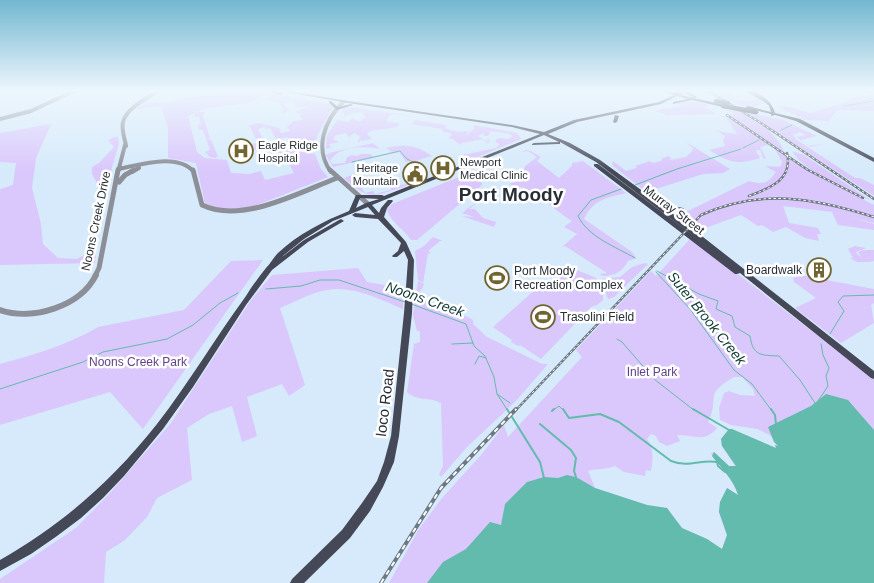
<svg xmlns="http://www.w3.org/2000/svg" width="874" height="583" viewBox="0 0 874 583" font-family="Helvetica,sans-serif">
<rect width="100%" height="100%" fill="#d6eafb"/>
<path fill="#dac7fc" fill-rule="evenodd" d="M223,90h39l5,3 -19,10 -41,5 -19,8 9,36 8,6 22,2 4,13 19,1 11,-3 4,9 29,-7 -11,-20h-5l1,-2 13,-1 23,4 6,15 7,8 -73,29 -26,5 -24,-7 -9,-41 -28,-5v-31l-7,-21 -26,3 11,-6 26,-1 4,-3 43,-5z
M711,90h11l15,7 -3,1 3,3 23,-1 3,3c-13,11 -40,-6 -52,-13z
M273,94l57,10 3,3 -15,27 -4,14 -8,1 -14,-3 -4,-9 -10,2 4,8h-6l-1,-1 4,-1 -9,-17 -3,1 -2,-2 -7,2 9,18 5,2 -9,2 -8,-1 -3,-6 6,-1 -9,-18 9,-2 21,5 2,5 9,-2 -3,-4 7,-6 8,-1 1,-2 -4,-1 3,-3 -8,-2 15,-5 -14,-1 -3,-4h-5l-3,2 4,6 -6,4v-3h2l-4,-8 -15,-3z
M874,94v17l-37,-1 -8,11 -23,-1 -30,-14 14,1 20,6 37,-11 4,-2 -1,-2z
M690,101l14,2 4,3 -4,1 13,7 -50,1 -12,-4 -4,1 18,-5 -3,1 3,2 2,-1 -1,-1 13,-3 -7,-1 11,-2 4,1z
M352,107l66,10 -26,-3 -4,3 -1,5 13,1 -3,4 -27,4 -3,3 5,5 -11,2v-4l-1,5h-2l2,-6 -6,-3 -5,4 -3,-4 -10,2 -3,4 6,3 -10,2 1,3h3l-7,2 1,-13 10,-16 12,2 3,-4 8,4 5,-5 -3,-5 -19,4 2,-6 -6,8 4,-8z
M729,110c4,0 9,0 12,1 13,5 40,27 43,41l-12,-8 -12,3 6,11 -2,1 -4,-9h-4l1,4 5,3 -4,-1 2,2c-24,7 -30,5 -51,-8l16,-4 -2,-6 2,-4 -8,-5 20,3 -11,-17h-7l15,-3z
M198,112h7l-2,4 7,22 -3,1 4,1 7,16 -2,2 -6,-1 -5,-5 5,-2 -7,-20h-4l-1,-5 3,-1 -2,-7h-4l-1,-2z
M746,112l37,8 34,16 -17,4 10,6 18,-3 -18,4 -13,-10 9,-2 -6,-3 -7,3 4,5 58,38h5l14,7v11z
M414,120l33,5 -3,3 13,4 12,-1 -2,2 1,1 6,-5v-4l43,8 4,6 -48,20 -5,-1 -5,-3 33,-7 4,-4 -5,-2 3,-4 11,1 4,-3 -4,-2 -18,-3 -3,5h-4v-3l-6,3 10,6h1l-2,-2 2,-1 1,3 -3,1 -4,-4 -22,4 -1,2 -7,-6 -5,-1 4,-3 -2,-2 -8,-2 1,-2 -32,-5z
M51,124l-15,34 -4,30 9,36 2,20 15,14 19,1 11,-6 8,-14h1l-2,24 -95,2v-76l13,-4 3,-22 -16,-1v-29z
M114,137h4l1,7 -7,23 -4,28 -4,1 -12,-22v-7l7,-4 15,-16 -6,-7z
M686,142l44,27 -7,4 -20,1 -57,18 -34,-27 1,-4 13,10 11,-3 -2,-2 15,-5 3,2 8,-2 2,-3 5,-2 3,2 -1,2 16,-3 7,-7h-3l4,-1z
M373,143l7,6c-17,-4 -43,-2 -50,12l2,3 13,-1 2,-6 6,-2 2,1 5,-1 -1,-1h11l4,3 18,-5 -6,-4c19,-4 30,-3 46,8l-17,5 -1,2 -3,-2 -5,1 -7,-10 -66,15 -7,-12 3,-2z
M774,148l49,31 51,26v18l-28,-7 28,8v6l-36,-5 -6,-13 -49,-6 6,17 29,5 3,6h-4l2,7 -14,-3 -19,-11 -13,5 -11,-7 -4,1 -17,-11 -44,16 -17,-16 69,-34c14,4 18,3 27,-9l-11,-6 15,1 2,-5z
M526,150l5,1 10,6 -4,4 22,17 13,-12v-3l11,-2 43,32c-20,5 -32,6 -42,26l48,33 4,6 -8,3c-5,10 -13,15 -26,15l-2,-2 7,-1 -42,-27 -3,1 15,-13 -13,-7 8,-6c-15,-9 -27,-24 -43,-25l-4,-8 -17,-4 7,-2 1,-2 -4,-2 11,-6 2,-6 12,-9 -9,-6 -7,1z
M792,151l12,4 66,45c-24,-11 -65,-27 -78,-49z
M469,173l13,10v2l-65,55h-6c-7,-11 -22,-19 -24,-31l5,-5z
M355,174l2,1 -5,1 1,2 -3,1 7,7h3l5,7 8,-2 2,3 16,-4 -1,-3 22,-4c-6,3 -12,5 -19,7 -24,9 -30,5 -49,-12z
M477,203l-8,6h6l8,9 13,4 -2,5 -32,-11 12,1 -12,-4 9,-7z
M433,237l10,4h-3l-12,10 3,2 -3,1 -5,29 -5,-3 -3,-29 9,-5z
M691,238l183,141v123l-23,56 -411,25h-51l30,-54 23,-31 40,-44 22,-29 4,12 74,-80 -6,-7 75,-79 5,5zM734,377h11l-2,1 10,11 2,7 -15,-1 -11,-4 -5,2 -5,15 1,12 11,5 27,4 13,7 7,10 -3,-1 1,3 -47,-19 -8,10 1,7 13,20h-6l-15,-14 -3,1c2,7 9,11 13,16 5,8 11,17 14,26l-11,-7 -7,14 -1,10 8,23 -5,14 -15,-10 -25,-11 -15,-20 -20,-3 -52,-17 -7,-17c9,-3 18,-1 27,-5l9,6 21,4 1,-6 5,1c2,-11 3,-23 -4,-32l4,-5 5,2 3,6 8,4 13,-5 -3,-6c16,0 28,8 40,-7l-9,-6c13,-26 -6,-26 26,-45z
M855,246l11,2 -10,4 1,2 4,3 -3,-5 5,-2h11v11l-5,1h5h-17l-7,-4h3l-5,-9z
M263,260l-120,169 -33,-37 -110,33v-61c33,-9 68,-19 98,-37l86,-17 47,-49z
M645,263l3,1 -34,33 -6,2 -7,-20 19,-2 12,-10z
M567,266l29,12 7,15v7l-6,5 -6,2 -50,52 -21,-14 -2,1 -7,-4 1,-2 -19,-13 52,-46 6,3 4,-3 23,9 -21,-10 9,-11 -2,-2z
M358,268l9,14 36,6v21c-21,-9 -52,-24 -75,-19 -16,2 -33,12 -48,18l25,77 -16,11 -7,-12 -35,13 10,39 -15,6 -10,-36 -23,8 -22,14 5,52 -35,18 -10,19 -22,23 -19,12 -2,31h-104v-4l76,-51 34,-35 61,-70 80,-123 21,-25z
M800,275l74,14v14l-3,2 3,18 -33,20 -46,-35 21,-10 -22,-16 -1,-4z
M418,281l6,3 -2,5 -2,1 -1,8 25,9v3l15,7 7,-1 7,4v4l14,13 55,27h6l-33,38 -48,45 -26,30 -2,-3 4,-8 -2,-63c-10,-6 -26,-2 -34,-11l7,-48 6,-2v-11h-3l-4,-16z"/>
<path fill="#62bbad" d="M826,394l22,6 26,30v153h-447l16,-21 23,-13 24,-27 11,3 4,-21 22,-22 17,-5 14,1 9,-3 9,2 19,11 52,17 20,3 15,20 25,11 15,10 5,-14 -8,-23 1,-10 7,-14 11,7c-4,-15 -17,-27 -26,-39l2,-4 15,14h7l-14,-20 -1,-7 8,-10h3l44,19 -1,-3 3,1 -4,-4 -6,-15 43,-21z"/>
<g fill="none" stroke-linecap="round" stroke-linejoin="round">
<path stroke="#62bbad" stroke-width="1" d="M844,106l30,-5
M781,130l11,-5
M743,148l16,-8
M352,162l48,-11 7,8 8,4
M635,185l42,-16 64,-20
M621,189l-30,11 -13,16c10,21 38,31 57,42
M657,271l42,23 19,7 -2,8 16,7 3,11 15,9c3,21 12,19 29,20l21,24 15,23
M656,272l34,37 44,61 18,14 20,27
M266,289l35,-3 19,-6h19l66,22
M411,304l55,20 8,22 11,10 9,21 3,17 11,17
M830,334l14,-23 -6,-9 5,-6 31,-1
M617,339l5,3 32,37 41,32
M452,344l21,-1
M475,364l4,-8 7,2
M0,389l83,-27 20,-10 64,-13 26,-14 27,-22 18,-10
M497,394l13,9
M818,401l10,-15 -2,-10 3,-8 -6,-13 -2,-11
M552,411l7,-5 5,5"/>
<path stroke="#62bbad" stroke-width="2" d="M507,409l33,53 4,16
M563,409l6,9 31,-4 19,8 52,39c18,7 30,-2 46,1l1,4 7,6
M693,409l36,21
M771,409l4,6 1,9
M552,411l2,-2
M540,424l31,26 5,8 -2,13 2,6"/>
<path stroke="#8c8f98" stroke-width="4" d="M0,119l31,-8 45,-21
M126,146c-1,-7 -5,-17 -3,-24 3,-14 26,-25 37,-32
M118,169c21,-4 60,-17 76,3
M118,172l7,-27
M132,172l7,-4
M331,172c-17,-23 -7,-51 12,-70"/>
<path stroke="#8c8f98" stroke-width="5" d="M193,170l9,35c40,19 96,-12 135,-27
M330,170l38,34
M119,182l6,-7 9,-5
M95,276l4,-8 19,-98"/>
<path stroke="#8c8f98" stroke-width="6" d="M0,310c32,11 80,-3 96,-35"/>
<path fill="#444857" fill-rule="evenodd" d="M267,90h5l11,4 -3,1z
M275,90h8l65,11 164,24 32,7 30,-12 85,-18 15,-7 -14,-5c8,0 14,4 21,2l2,1 -2,2 4,1 40,9v2h-2l-31,-7 -19,4v-2l15,-3 -11,-3 -16,8 -84,18 -29,12 22,9 30,17 59,43 24,5 1,1 -3,2 -16,-3 24,18 185,145v8l-3,-1 -131,-105 -3,1h-2l-141,-108v-2h4l109,82 -111,-84 -36,-20v2h-2l-26,1v-1l2,-1 25,-1 -15,-7 -172,70 7,8 2,-5 7,-8h4l1,1 -6,7 -3,9 22,25 8,18 -2,53 -13,123 -5,26 -11,25 -13,24 -20,27 -46,45h-14l2,-4 50,-49 20,-27 15,-22 7,-19 7,-26 13,-123 4,-53 -4,-9 -7,6h-4l-1,-1 6,-5 3,-8 -23,-24 -23,-2 -3,-2 3,-2 20,2 -7,-8 -35,14 -29,18 -20,16 -2,2 22,-17 35,-20 2,-1 3,2 -36,21 -36,28 -26,35 -53,82 -30,42 -39,47 -21,22 -22,20 -24,18 -26,18 -31,17v-11c64,-37 111,-78 157,-136 32,-41 58,-86 89,-128 6,-10 13,-19 20,-28 5,-5 7,-10 12,-15 20,-19 46,-32 71,-42l7,-16h26l2,1 156,-62 -28,-7 -164,-24zM360,198l19,1 -13,4 -10,5z
M684,90h2l11,7 -3,1 -10,-6z
M743,90c13,-1 29,10 32,23l25,6 74,39v4l-78,-41 -21,-6 -4,1v-2l-25,-6v-1l2,-1 23,6 -2,-6 -3,-3z
M329,101h2l7,6 13,-3 2,1 -16,5 -8,-7z
M615,115l4,1 -2,6 -2,1 -2,-1z"/>
<g stroke="#6c7883" stroke-width="2.5">
<path id="rail-far1" d="M707,90l54,33 113,76
M727,115l81,55 55,28
M749,196c21,-8 44,-16 38,-43
M515,411l186,-196c59,-27 113,-17 173,2"/>
</g>
<g stroke="#6c7883" stroke-width="4">
<path id="rail" d="M381,583l60,-95 75,-79"/>
</g>
<use href="#rail-far1" stroke="#fff" stroke-width="1" stroke-dasharray="2.5" stroke-linecap="butt"/>
<use href="#rail" stroke="#fff" stroke-width="2" stroke-dasharray="5" stroke-linecap="butt"/>
<path stroke="#444857" stroke-width="4.5" d="M716,101l12,2
M723,106l33,6"/>
</g>
<linearGradient id="sky" x2="0" y2="1"><stop stop-color="#72b7d0"/><stop offset="0.53" stop-color="#edf6fd"/><stop offset="1" stop-color="#edf6fd" stop-opacity="0"/></linearGradient>
<rect width="874" height="171" fill="url(#sky)"/>
<defs>
<g id="hospital-ring" transform="scale(1.25)"><circle r="9.5" fill="#fff" stroke="#726431" stroke-width="1.5"/><path d="M-5-5h3v3.5h4V-5h3V5h-3V1.5h-4V5h-3Z" fill="#726431"/></g>
<g id="civic-ring" transform="scale(1.25)"><circle r="9.5" fill="#fff" stroke="#726431" stroke-width="1.5"/><path d="M-.6-6.5H3V-4.5H.6V-3L4-1V1h2V6H-6V1h2V-1L-.6-3ZM-1.2 2.5V6h2.4V2.5Z" fill="#726431"/></g>
<g id="building-ring" transform="scale(1.25)"><circle r="9.5" fill="#fff" stroke="#726431" stroke-width="1.5"/><path d="M-4-6H4V6H1V3H-1V6H-4ZM-2.5-4.3h1.7v1.8h-1.7ZM.8-4.3h1.7v1.8H.8ZM-2.5-1h1.7V.8h-1.7ZM.8-1h1.7V.8H.8Z" fill="#726431"/></g>
<g id="stadium-ring" transform="scale(1.25)"><circle r="9.5" fill="#fff" stroke="#726431" stroke-width="1.5"/><path d="M0-5a6.5 5 0 1 0 0 10a6.5 5 0 1 0 0-10ZM-3.5-1.8h7v3.6h-7Z" fill="#726431"/></g>
</defs>
<g fill-rule="evenodd">
<use href="#hospital-ring" x="241" y="151"/>
<use href="#hospital-ring" x="443" y="168"/>
<use href="#civic-ring" x="415" y="174"/>
<use href="#building-ring" x="819" y="270"/>
<use href="#stadium-ring" x="497" y="278"/>
<use href="#stadium-ring" x="543" y="317"/>
</g>
<g text-anchor="middle" stroke-width="5" stroke-linejoin="round" paint-order="stroke">
<g font-size="11" fill="#272e35" stroke="#fff" text-anchor="start">
<text x="258" y="149">Eagle Ridge<tspan x="258" dy="13">Hospital</tspan></text>
<text x="460" y="166">Newport<tspan x="460" dy="13">Medical Clinic</tspan></text>
<text x="398" y="172" text-anchor="end">Heritage<tspan x="398" dy="13">Mountain</tspan></text>
</g>
<g font-size="12" fill="#272e35" stroke="#fff">
<text transform="translate(674 210) rotate(37)" y="4">Murray Street</text>
<text transform="translate(96 221) rotate(-78)" y="4">Noons Creek Drive</text>
</g>
<g font-size="12" fill="#272e35" stroke="#fff" text-anchor="start">
<text x="802" y="274" text-anchor="end">Boardwalk</text>
<text x="514" y="275">Port Moody<tspan x="514" dy="14">Recreation Complex</tspan></text>
<text x="560" y="321">Trasolini Field</text>
</g>
<g font-size="12" fill="#62428c" stroke="#fff">
<text x="138" y="366">Noons Creek Park</text>
<text x="652" y="376">Inlet Park</text>
</g>
<g font-size="14" font-style="italic" fill="#0f3934" stroke="#fff">
<text transform="translate(425 299) rotate(19)" y="5">Noons Creek</text>
<text transform="translate(707 318) rotate(51)" y="5">Suter Brook Creek</text>
</g>
<g font-size="15" fill="#272e35" stroke="#fff">
<text transform="translate(385 403) rotate(-83)" y="5">Ioco Road</text>
</g>
<g font-size="19" font-weight="bold" fill="#272e35" stroke="#fff">
<text x="511" y="201">Port Moody</text>
</g>
</g>
</svg>
